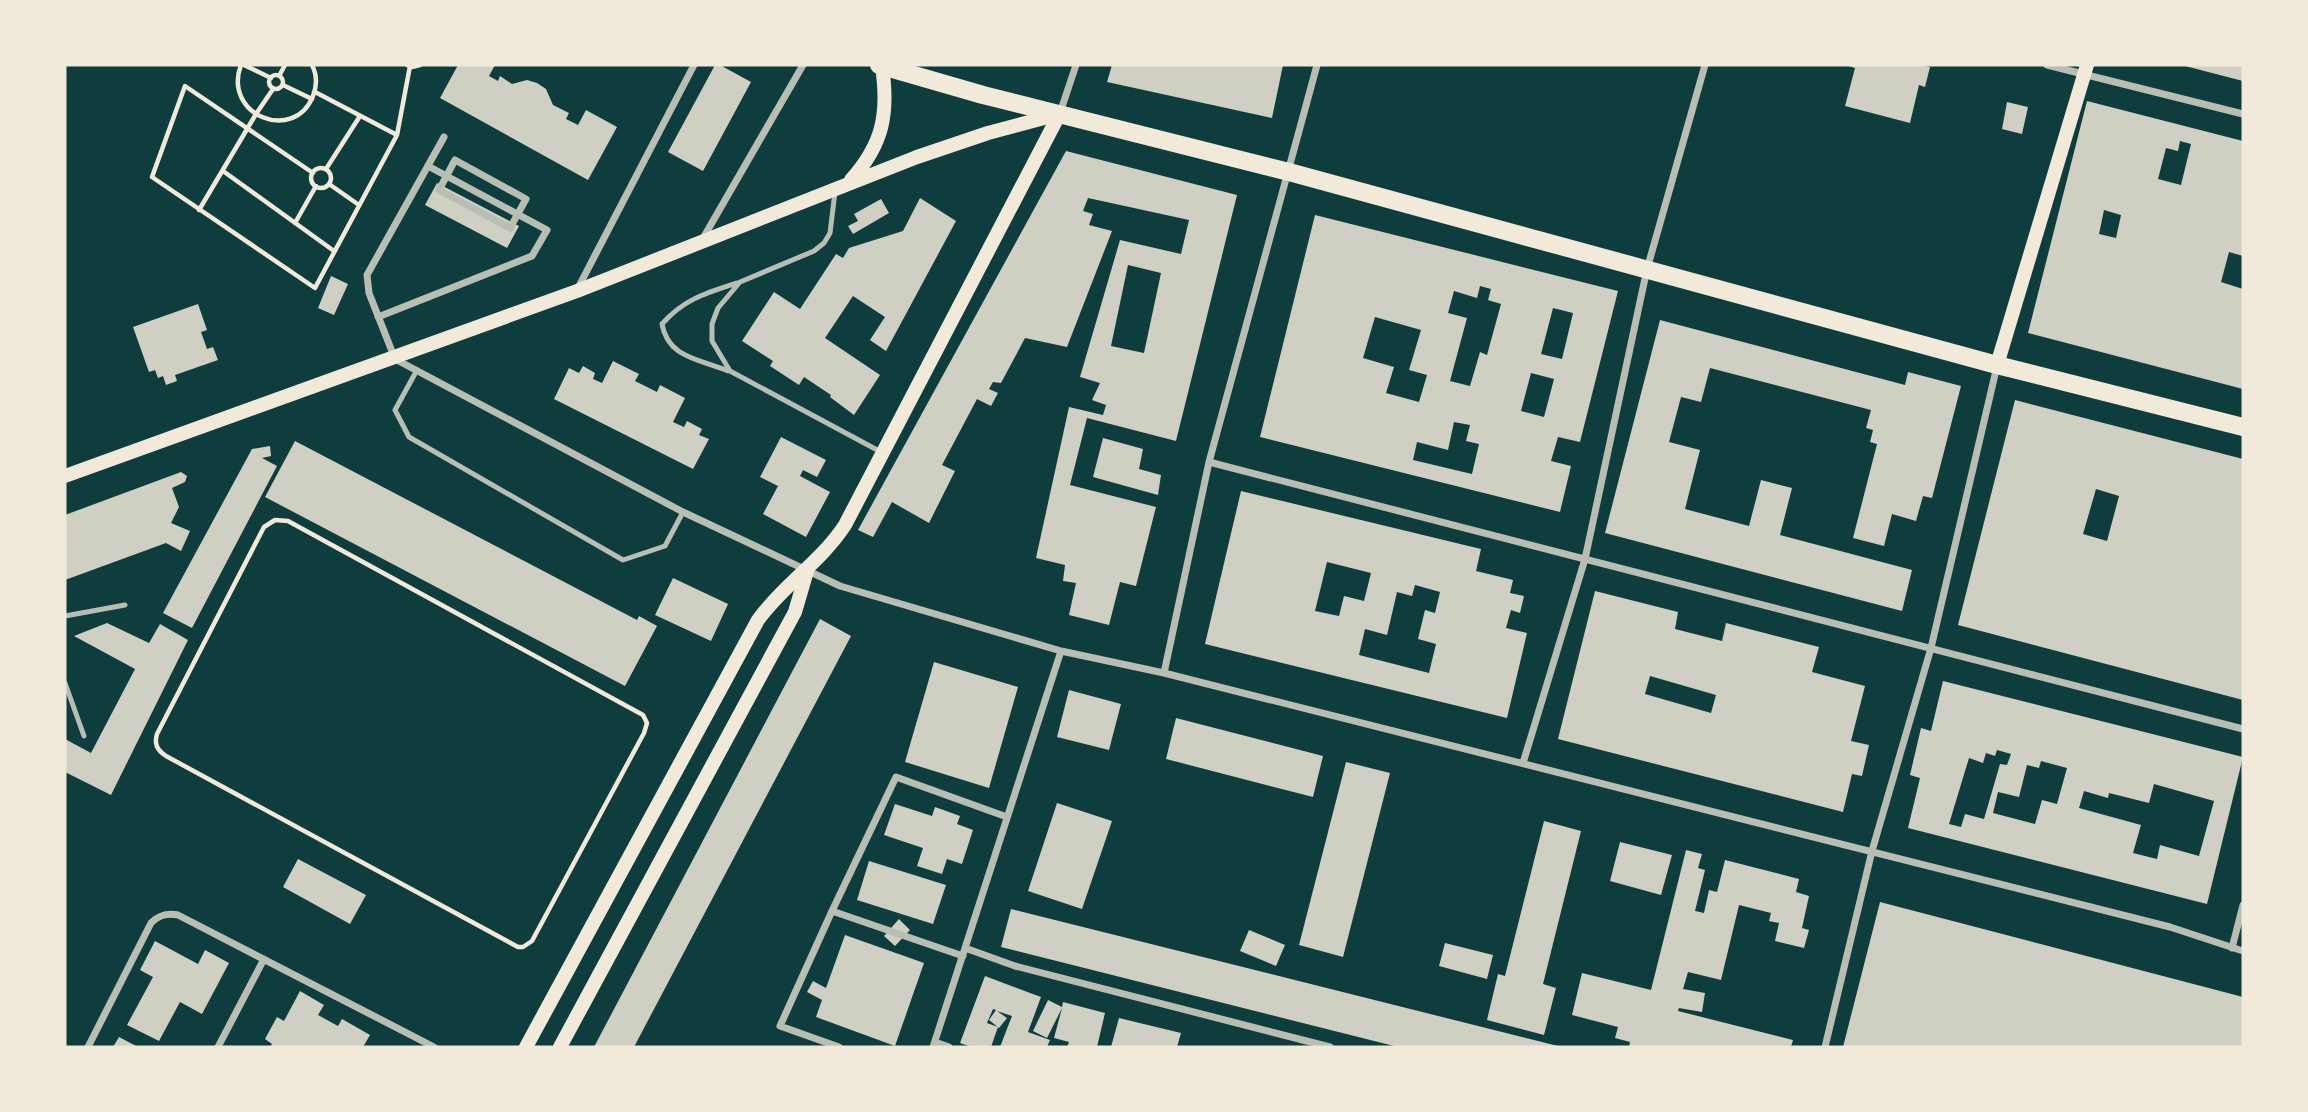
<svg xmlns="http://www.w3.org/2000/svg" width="2308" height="1112" viewBox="0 0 2308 1112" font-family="Mulish,sans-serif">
<rect width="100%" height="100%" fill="#0f3d3e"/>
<path fill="#cfcfc3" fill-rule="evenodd" d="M458,65h37l-6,11 9,5 2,-5 12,8 15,-4 10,3 9,6 7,16 16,8 -3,6 12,6 8,-15 31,17 -29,53 -148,-82z
M715,65h5l31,17 -48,89 -35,-19z
M1112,65h171l-11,53 -165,-36z
M1846,65h75l9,2 -5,20 -6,-2 -9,38 -65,-17 10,-38z
M2185,65h58v16l-58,-15z
M2087,101l156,40v115l-14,-4 -8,30 22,7v100l-215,-56zM2180,141l11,3 -10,41 -23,-6 8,-31 12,3zM2104,210l17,5 -5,23 -17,-4z
M2007,102l21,5 -6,27 -20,-5z
M1066,151l171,44 -61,246 -89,-23 -17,67 86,22 -20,79 -16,-4 -11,43 -40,-10 7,-32 -13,-2 2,-16 -29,-7 33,-151 34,8 3,-10 -14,-5 8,-17 -20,-6 40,-137 61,14 8,-34 -101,-22 -5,13 10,3 -4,11 23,6 -45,116 -42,-9 -24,45 -8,-1 -4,7 9,4 -7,13 -14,-7 -35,66 13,6 -26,52 -37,-21 -19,35 -15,-7zM1128,265l33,8 -17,80 -33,-7z
M437,183l82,43 -12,22 -82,-43z
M920,198l36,23 -70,130 -16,-11 15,-23 -32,-21 -28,42 55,37 -26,40 -24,-18 1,-2 -27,-18 -5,8 -29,-19 3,-5 -31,-20 32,-49 26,17 36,-55 7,4 6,-10 54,-17z
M881,199l8,14 -36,21 -5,-8 10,-5 -4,-7z
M1315,215l303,76 -38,151 -22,-5 -7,24 20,5 -11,46 -300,-75zM1480,286l11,3 -3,11 13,4 -14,51 -7,-3 -10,34 -20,-5 17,-63 -19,-5 6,-22 23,7zM1553,308l20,5 -11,46 -21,-5zM1375,317l46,13 -12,40 18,5 -8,27 -33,-9 8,-26 -31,-9zM1531,373l23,6 -10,38 -23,-6zM1454,422l16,3 -4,16 13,3 -7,30 -59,-14 4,-18 31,8z
M331,276l17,8 -14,31 -16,-7z
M198,304l9,26 -6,2 6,17 6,-2 5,13 -43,15 2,6 -11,4 -3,-9 -5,2 -3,-8 -6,2 -16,-45z
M1660,320l245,65 3,-13 53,14 -29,112 -9,-2 -7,25 -24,-7 -8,32 -31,-8 24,-94 -7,-2 3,-12 -7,-2 5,-18 -161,-42 -9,34 -20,-5 -12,45 31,8 -15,59 64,17 12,-46 31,8 -12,47 132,35 -10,41 -297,-78z
M613,361l26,13 -4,7 22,11 3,-7 25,13 -12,24 11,5 3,-6 15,8 -3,6 10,4 -16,30 -139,-70 15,-31 10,5 4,-7 12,7 -2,6 9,4z
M2015,400l228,59v241l-285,-75zM2096,489l23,7 -12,45 -24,-7z
M781,437l45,23 -9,17 -14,-7 -3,6 30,16 -24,45 -43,-23 15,-28 -18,-9z
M1103,438l40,11 -4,20 22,6 -3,20 -65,-18z
M295,441l342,179 2,-4 18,10 -32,60 -360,-189z
M270,446l1,10 -9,2 15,8 -85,162 -29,-15 89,-164z
M181,472l6,4 -2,6 -13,6 7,19 -8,16 19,8 -9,20 -15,-8 -101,37v-65z
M1241,491l240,58 -5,22 37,9 -3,13 14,3 -4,17 -9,-3 -5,18 21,5 -20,85 -302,-74zM1327,562l44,11 -7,28 -20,-5 -5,20 -24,-5zM1415,585l25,7 -5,21 -10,-3 -7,29 18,5 -7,29 -70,-18 6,-26 22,6 10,-43 15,4z
M673,578l55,26 -17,37 -56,-26z
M1595,591l83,21 -3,17 47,12 4,-18 93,24 -7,25 53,14 -14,55 18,4 -7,31 -10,-2 -9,38 -285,-73zM1650,676l66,19 -5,18 -66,-19z
M820,619l31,17 -217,411h-40z
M107,623l42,20 11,-19 28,16 -77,155 -46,-23v-33l26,14 44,-84 -61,-33z
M934,662l84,25 -29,101 -84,-26z
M1943,681l300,76 -36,147 -299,-76 12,-50 -10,-3 11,-47 10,3zM1997,750l14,4 -4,11 -7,-1 -16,55 -19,-5 -4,13 -12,-3 20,-66 14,5 3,-10 9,3zM2041,761l26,7 -10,36 -15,-4 -7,24 -42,-11 5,-21 21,5 8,-32 12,3zM2154,784l60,17 -15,55 -39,-11 -3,14 -24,-6 8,-28 -62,-17 5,-17 24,7 1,-5 40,10z
M1069,690l52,14 -12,46 -52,-13z
M1176,718l147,38 -10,41 -147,-38z
M1346,762l44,11 -47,184 -44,-12z
M1057,803l55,18 -30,88 -54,-18z
M895,804l37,12 3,-9 25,9 -3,8 16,6 -11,34 -15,-5 -5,15 -25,-8 6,-18 -39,-13z
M1544,821l37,10 -38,153 13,4 -12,47 -57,-15 11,-46 7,2z
M1620,842l52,13 -11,40 -51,-14z
M1686,850l16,4 -4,14 7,2 -10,41 9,2 5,-23 8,2 8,-32 74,19 -3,13 13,4 -7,32 7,2 -5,18 -29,-7 4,-18 -10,-2 2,-8 -32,-8 -18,75 -33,-8 -5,17 22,4 -3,19 -23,-4 -1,3 115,29 -2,7h-162l1,-5 -15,-4 3,-11 -46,-12 10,-42 69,17z
M298,859l68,36 -16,29 -67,-37z
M869,861l77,24 -13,39 -76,-24z
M1880,902l363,95v50h-400z
M1011,909l547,137v1h-160l-397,-100z
M899,919l11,11 -15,16 -11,-10z
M1249,930l36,15 -9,21 -36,-15z
M845,935l79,28 -29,83 -79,-29 6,-17 -15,-8 6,-11 13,7z
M155,941l43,23 7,-14 24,13 -27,51 -22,-12 -21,39 -32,-16 26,-48 -13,-7z
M1445,943l48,12 -6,24 -48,-13z
M985,976l56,21 -13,35 22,8 -3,7h-47l12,-31 -15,-5 10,7 -8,10 -10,-8 7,-10 -3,-1 -6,14 11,4 -7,20h-19l-12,-4z
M300,991l24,14 -6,10 20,11 4,-7 28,16 -7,12h-93l2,-3 -7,-5 12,-22 7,4z
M1048,1000l14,7 1,-5 42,11 -8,34h-30l2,-5 -15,-4 8,-30 -15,30 -14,-7z
M1119,1018l62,15 -4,14h-66z
M119,1037l19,10h-25z"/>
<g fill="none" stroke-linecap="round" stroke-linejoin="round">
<path stroke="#f1e9da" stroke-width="4.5" d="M241,65c-19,50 53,79 72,31 4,-10 4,-21 -1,-31
M244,65l27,13
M407,65l5,2 8,-2
M269 82a7 7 0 1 1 14 0a7 7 0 1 1-14 0Z
M279,76l6,-11
M283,85l29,14
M315,92l82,43
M311 178a10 10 0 1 1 20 0a10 10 0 1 1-20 0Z
M326,169l34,-53
M223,171l111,80
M313,173l-128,-87 -33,91 163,111 82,-153 13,-69
M329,184l30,21
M199,210l57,-96 17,-25
M295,223l21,-37
M275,520l13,1 355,194 4,8 -3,10 -112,208 -9,6h-5l-352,-191c-9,-6 -12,-12 -9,-22l107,-207z"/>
<path stroke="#b8beb3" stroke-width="5" d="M835,192l-5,41 -6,10 -10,8 -74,31 -22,26 -6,16v17l18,30 151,81
M417,370l-22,40 14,27 214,123 42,-14 18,-34
M728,371c-29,-12 -60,-13 -66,-47 22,-25 44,-31 75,-41
M65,616l60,-11
M65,683l19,53"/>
<path stroke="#b8beb3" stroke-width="7" d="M2047,65l196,49
M1060,113l16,-48
M444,137l-77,138 2,18 26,66 288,153 157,74 221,65 103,22 1006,254 73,24
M455,160l71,39 -16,29 -71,-38z
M702,240l101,-175
M578,288l116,-223
M378,317l154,-61 15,-26 -119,-64
M1209,462l1034,267
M1164,673l45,-211 108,-397
M1523,763l62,-204 62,-290 58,-204
M832,911l64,-134 111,40
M965,948l50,18 315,81
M2232,948l11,-43
M935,1042l14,5
M88,1047l63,-124c8,-8 16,-10 27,-8l256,132
M218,1047l46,-88
M839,1047l-59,-21 52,-115 131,45
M933,1047l128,-396
M1825,1047l47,-196 59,-203 66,-282"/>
<path stroke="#f1e9da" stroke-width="14" d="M851,180c32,-36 38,-66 31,-114
M1997,365l90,-300
M65,476l512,-185 340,-134 71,-24 71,-19
M526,1047l232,-427c26,-36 62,-57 87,-95l215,-412
M560,1047l235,-435 12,-41"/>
<path stroke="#f1e9da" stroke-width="18" d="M879,65l104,30 306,77 708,193 246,62"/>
</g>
<rect width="2308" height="1112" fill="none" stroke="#f1e9da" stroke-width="133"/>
</svg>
